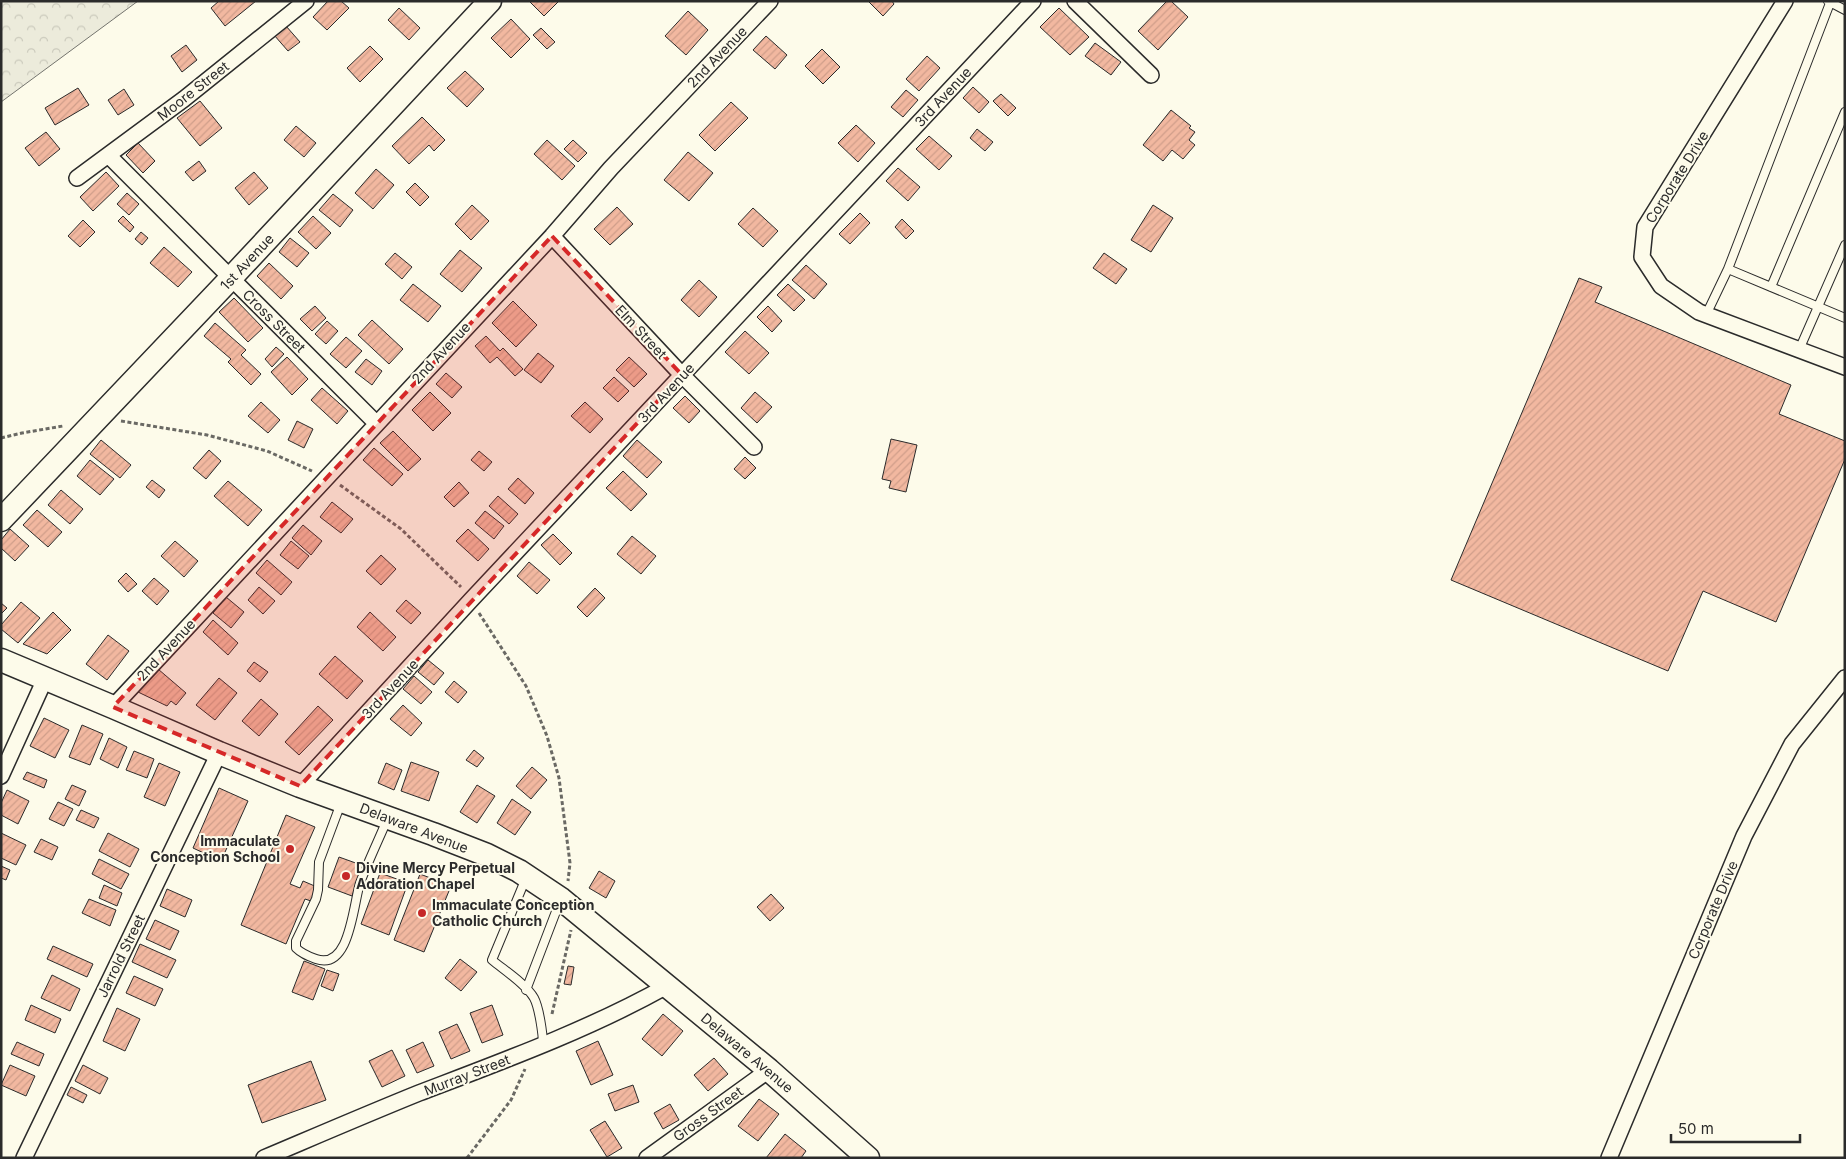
<svg xmlns="http://www.w3.org/2000/svg" width="1846" height="1159" viewBox="0 0 1846 1159" font-family="Inter,sans-serif">
<defs>
<pattern id="park-crowns" width="20" height="18" patternUnits="userSpaceOnUse" patternTransform="scale(1.25)"><rect width="20" height="18" fill="#ecebdb"/><path d="M2 6a3 3 0 1 1 6 0M12 15a3 3 0 1 1 6 0" fill="none" stroke="#cbcabc"/></pattern>
<pattern id="building-hatch" width="6" height="6" patternUnits="userSpaceOnUse" patternTransform="scale(1.25)"><rect width="6" height="6" fill="#f2b8a0"/><path d="M-1 1l2-2M0 6l6-6M5 7l2-2" fill="none" stroke="#d09e8a"/></pattern>
</defs>
<rect width="100%" height="100%" fill="#fdfbea"/>
<path fill="url(#park-crowns)" stroke="#74746e" d="M1,1h137l-137,101z"/>
<path fill="url(#building-hatch)" stroke="#2b2b2b" d="M219,1h37l-31,25 -14,-18z
M328,1h13l8,7 -22,22 -14,-13z
M529,1h30l-15,15z
M868,1h24l2,3 -11,12z
M1167,1h4l17,16 -30,33 -20,-19z
M399,8l21,20 -11,12 -21,-20z
M1059,8l30,29 -19,18 -30,-28z
M688,11l20,19 -22,25 -21,-19z
M511,19l19,20 -19,19 -20,-20z
M286,26l14,16 -12,9 -14,-16z
M541,28l14,14 -8,7 -14,-14z
M766,36l21,19 -12,14 -22,-19z
M1095,43l26,19 -10,13 -26,-19z
M186,45l11,15 -15,12 -11,-16z
M370,46l13,13 -23,23 -13,-14z
M822,49l18,18 -17,17 -18,-18z
M927,56l13,12 -21,23 -13,-12z
M465,71l19,18 -17,18 -20,-19z
M973,87l16,15 -10,11 -16,-15z
M78,88l11,17 -34,20 -10,-17z
M124,89l10,16 -16,10 -10,-15z
M906,90l12,10 -15,17 -12,-10z
M1001,94l15,14 -8,8 -15,-15z
M200,101l22,27 -22,18 -23,-28z
M731,102l17,16 -33,33 -16,-16z
M1171,110l20,16 -2,2 6,4 -6,8 6,5 -12,14 -11,-9 -9,11 -20,-16z
M422,117l23,23 -11,11 -5,-6 -20,19 -17,-18z
M856,125l19,18 -17,19 -20,-19z
M296,126l20,17 -12,14 -20,-17z
M977,129l16,13 -8,9 -15,-13z
M46,132l14,17 -21,17 -14,-18z
M929,136l23,20 -13,14 -23,-21z
M547,140l28,26 -13,14 -28,-26z
M573,140l14,13 -9,9 -14,-13z
M138,143l17,18 -12,12 -17,-18z
M688,152l25,21 -24,28 -25,-21z
M199,161l7,10 -13,10 -8,-9z
M898,168l22,19 -12,14 -22,-20z
M376,169l18,16 -21,24 -18,-16z
M106,172l13,14 -26,25 -13,-14z
M254,172l14,16 -19,17 -14,-17z
M415,183l14,14 -9,9 -14,-14z
M127,193l12,11 -10,11 -12,-11z
M333,194l20,16 -13,17 -21,-17z
M472,205l17,16 -18,19 -16,-16z
M1153,205l20,13 -22,34 -20,-12z
M617,207l16,17 -23,21 -16,-16z
M753,208l25,23 -15,16 -25,-23z
M860,213l10,10 -20,21 -11,-10z
M123,216l11,11 -4,5 -12,-11z
M313,216l18,17 -15,16 -18,-17z
M902,219l12,12 -8,8 -11,-12z
M83,220l12,12 -15,15 -12,-11z
M141,232l7,6 -6,7 -7,-6z
M290,238l19,15 -12,14 -18,-15z
M164,247l28,25 -14,15 -28,-24z
M460,250l22,18 -20,24 -22,-18z
M395,253l17,14 -10,12 -17,-15z
M1104,253l23,16 -11,15 -23,-16z
M269,263l24,23 -12,13 -24,-23z
M806,265l21,19 -13,15 -22,-19z
M1579,278l23,9 -7,15 196,83 -12,29 66,27v18l-69,163 -73,-31 -35,80 -217,-91z
M699,280l18,17 -18,20 -18,-17z
M413,284l28,22 -13,16 -28,-22z
M788,284l17,16 -11,11 -17,-16z
M234,298l29,30 -15,14 -29,-30z
M513,301l24,24 -21,22 -24,-24z
M315,306l11,12 -14,13 -12,-12z
M768,306l14,15 -10,11 -15,-15z
M372,320l31,29 -14,15 -31,-29z
M327,321l11,10 -12,13 -11,-10z
M215,323l31,27 -5,5 20,19 -10,11 -23,-23 3,-3 -27,-23z
M745,331l24,22 -20,21 -24,-22z
M486,336l14,15 3,-3 20,21 -8,7 -18,-19 -7,6 -15,-17z
M346,337l16,14 -16,17 -16,-14z
M276,347l8,7 -12,13 -7,-8z
M538,353l16,13 -13,17 -17,-13z
M287,357l21,22 -16,16 -21,-23z
M629,357l18,17 -13,13 -18,-17z
M366,359l16,12 -10,14 -17,-13z
M446,373l16,14 -10,11 -16,-14z
M614,377l15,14 -11,11 -15,-14z
M322,388l26,23 -11,13 -26,-24z
M430,392l21,21 -18,18 -21,-21z
M755,392l17,15 -15,16 -16,-15z
M685,396l15,15 -11,12 -16,-15z
M261,402l19,18 -12,13 -20,-17z
M585,402l18,17 -13,14 -19,-17z
M297,421l16,8 -9,19 -16,-8z
M393,431l28,28 -13,12 -28,-28z
M891,439l26,6 -11,47 -17,-4 2,-7 -9,-2z
M101,440l30,25 -11,13 -30,-24z
M637,440l25,22 -15,16 -24,-22z
M374,448l29,26 -11,12 -29,-26z
M209,450l12,11 -15,18 -13,-11z
M479,451l13,11 -8,9 -13,-11z
M745,457l11,11 -11,11 -11,-10z
M90,460l24,19 -14,16 -23,-19z
M623,471l24,23 -16,17 -25,-23z
M518,478l16,15 -9,11 -17,-15z
M152,480l13,10 -6,8 -13,-11z
M228,481l34,29 -14,16 -34,-30z
M459,482l10,11 -15,14 -10,-10z
M61,490l22,19 -13,15 -22,-19z
M498,496l20,18 -9,10 -20,-18z
M332,502l21,17 -12,14 -21,-16z
M37,510l25,22 -14,15 -25,-22z
M485,511l19,15 -10,13 -19,-16z
M303,525l19,16 -11,14 -19,-17z
M10,529l19,17 -14,15 -14,-13v-8z
M468,529l21,20 -11,12 -22,-20z
M553,534l19,19 -12,12 -19,-20z
M632,536l24,20 -15,18 -24,-20z
M175,541l23,20 -14,16 -23,-21z
M291,541l18,15 -11,13 -18,-14z
M381,555l15,14 -15,16 -15,-14z
M267,560l25,22 -11,13 -25,-22z
M529,562l21,18 -13,14 -20,-18z
M126,573l11,11 -9,8 -10,-11z
M154,578l15,13 -12,14 -15,-14z
M259,587l16,14 -12,13 -15,-14z
M595,588l10,10 -18,19 -10,-10z
M226,597l18,15 -13,16 -18,-15z
M406,600l15,13 -10,11 -15,-13z
M21,602l19,16 -22,25 -17,-14v-4z
M1,603l6,5 -6,6z
M53,612l18,18 -24,24 -24,-10z
M370,612l26,25 -13,14 -26,-24z
M213,620l25,23 -10,12 -25,-23z
M108,635l21,16 -22,29 -21,-16z
M335,656l28,25 -16,18 -28,-25z
M428,660l16,13 -10,12 -16,-13z
M254,662l14,10 -8,10 -13,-11z
M158,669l28,24 -10,12 -5,-4 -4,5 -29,-14z
M414,676l18,16 -11,12 -18,-15z
M219,678l18,15 -22,27 -19,-15z
M454,681l13,11 -9,11 -13,-11z
M261,699l17,15 -19,22 -17,-15z
M403,705l19,18 -11,13 -21,-17z
M318,706l15,14 -34,35 -14,-13z
M44,718l25,12 -14,28 -25,-12z
M82,725l21,9 -13,31 -21,-8z
M109,738l18,9 -9,21 -18,-9z
M474,750l10,8 -7,9 -11,-7z
M134,751l20,8 -7,19 -21,-8z
M411,762l28,10 -10,29 -28,-10z
M159,763l21,9 -15,34 -21,-9z
M386,763l16,7 -8,20 -16,-7z
M532,767l15,13 -16,19 -15,-13z
M27,772l20,8 -3,8 -21,-9z
M72,785l14,6 -7,15 -14,-7z
M477,785l18,11 -18,27 -17,-11z
M219,788l29,13 -27,60 -28,-13z
M7,790l22,11 -11,23 -17,-9v-12z
M512,799l19,13 -16,23 -18,-12z
M58,802l15,7 -9,17 -15,-7z
M81,810l18,8 -5,10 -18,-8z
M286,815l29,12 -25,57 10,4 3,-7 14,6 -6,14 -6,-2 -19,45 -45,-19z
M1,833l25,12 -10,20 -15,-7z
M108,833l31,16 -9,18 -31,-16z
M41,839l17,8 -6,13 -18,-8z
M339,857l25,9 -12,30 -24,-9z
M99,859l30,15 -8,15 -29,-15z
M1,866l9,4 -4,10 -5,-2z
M599,871l16,10 -9,17 -17,-10z
M380,873l28,10 -19,52 -28,-11z
M420,874l31,12 -27,66 -30,-12z
M104,885l18,8 -5,13 -18,-8z
M167,889l25,11 -7,17 -25,-11z
M771,894l13,14 -14,13 -13,-14z
M89,899l27,11 -6,16 -28,-13z
M155,920l24,11 -9,19 -24,-11z
M140,944l36,16 -9,18 -35,-16z
M53,946l40,18 -6,13 -40,-18z
M460,959l17,13 -16,19 -16,-13z
M304,961l21,8 -12,31 -21,-8z
M568,966l6,1 -3,18 -7,-1z
M327,970l12,4 -6,17 -12,-5z
M52,975l28,14 -10,22 -29,-13z
M134,976l29,13 -8,17 -29,-13z
M31,1005l30,14 -6,14 -30,-13z
M492,1005l11,30 -21,8 -12,-30z
M117,1008l23,11 -15,32 -22,-10z
M663,1014l20,17 -21,25 -20,-17z
M457,1024l13,27 -19,8 -12,-27z
M598,1041l15,34 -22,10 -15,-34z
M17,1042l27,12 -5,12 -28,-12z
M423,1042l11,24 -17,7 -11,-23z
M392,1050l13,26 -23,11 -13,-26z
M714,1058l14,16 -20,17 -14,-16z
M311,1061l15,39 -64,23 -14,-38z
M10,1065l25,11 -9,20 -25,-11z
M83,1065l25,13 -8,16 -25,-13z
M633,1085l6,17 -24,9 -7,-17z
M71,1087l16,8 -4,8 -16,-8z
M759,1099l20,15 -21,27 -20,-15z
M670,1104l9,16 -16,9 -9,-16z
M605,1121l17,27 -15,9 -17,-27z
M785,1134l21,17 -5,7h-35z"/>
<g fill="none" stroke-linecap="round" stroke-linejoin="round">
<g stroke="#2b2b2b" stroke-width="10">
<path id="lane" d="M1828,1l17,9
M1830,3l-102,266 117,49
M1771,287l74,-175
M1706,315l22,-46
M1799,350l46,-105
M341,803l-22,59 -1,28 -2,9 -20,42v7c6,6 12,8 20,11 34,12 37,-54 44,-76 8,-21 18,-42 27,-63
M526,878l-34,82c12,10 34,24 42,38 5,9 9,36 9,47
M526,990l34,-89"/>
</g>
<g stroke="#2b2b2b" stroke-width="18">
<path id="street" d="M1075,1l76,74
M1785,1l-140,226 -3,30 19,29 38,26 146,55
M108,155l268,268
M77,178l107,-79 122,-98
M552,236l130,139 72,72
M113,707l439,-471 59,-68 159,-167
M1,776l44,-97
M300,786l171,-186 562,-599
M24,1158l195,-405
M264,1158c52,-22 103,-44 155,-65 84,-32 169,-63 248,-107
M647,1158l122,-88
M1609,1158l135,-322 48,-92 53,-66"/>
</g>
<g stroke="#2b2b2b" stroke-width="25">
<path id="secondary" d="M1,520l230,-242 259,-277
M1,660l112,47 106,46 81,33 133,48 54,21 32,16 42,28 106,87 102,84 99,88"/>
</g>
<path stroke="#6a6964" stroke-width="3" stroke-dasharray="4 2.5" stroke-linecap="butt" d="M121,421l86,14 60,16 45,20
M1,438l21,-5 41,-7
M340,485l61,44 60,58
M479,613l47,73 21,50 12,42 11,85 -2,18
M552,1014l19,-84
M467,1158l44,-58 14,-31"/>
<use href="#lane" stroke="#fdfbea" stroke-width="8"/>
<use href="#street" stroke="#fdfbea" stroke-width="15"/>
<use href="#secondary" stroke="#fdfbea" stroke-width="22"/>
</g>
<path fill="#d62828" fill-opacity="0.2" stroke="#d62828" stroke-width="4" stroke-dasharray="10 6" stroke-linejoin="round" d="M552,236l130,139 -382,411 -187,-79z"/>
<g fill="#c62828" stroke="#fdfbea" stroke-width="2">
<circle cx="290" cy="849" r="5"/>
<circle cx="346" cy="876" r="5"/>
<circle cx="422" cy="913" r="5"/>
</g>
<g text-anchor="middle" stroke-width="4" stroke-linejoin="round" paint-order="stroke">
<g font-size="14" fill="#2b2b2b" stroke="#fdfbea">
<text transform="translate(717 57) rotate(-46)" y="5">2nd Avenue</text>
<text transform="translate(193 91) rotate(-38)" y="5">Moore Street</text>
<text transform="translate(943 97) rotate(-47)" y="5">3rd Avenue</text>
<text transform="translate(1677 177) rotate(-58)" y="5">Corporate Drive</text>
<text transform="translate(247 262) rotate(-47)" y="5">1st Avenue</text>
<text transform="translate(274 321) rotate(45)" y="5">Cross Street</text>
<text transform="translate(641 332) rotate(47)" y="5">Elm Street</text>
<text transform="translate(441 353) rotate(-47)" y="5">2nd Avenue</text>
<text transform="translate(666 393) rotate(-47)" y="5">3rd Avenue</text>
<text transform="translate(166 650) rotate(-47)" y="5">2nd Avenue</text>
<text transform="translate(390 689) rotate(-47)" y="5">3rd Avenue</text>
<text transform="translate(414 828) rotate(21)" y="5">Delaware Avenue</text>
<text transform="translate(1713 910) rotate(-67)" y="5">Corporate Drive</text>
<text transform="translate(121 956) rotate(-64)" y="5">Jarrold Street</text>
<text transform="translate(747 1053) rotate(40)" y="5">Delaware Avenue</text>
<text transform="translate(467 1075) rotate(-21)" y="5">Murray Street</text>
<text transform="translate(708 1114) rotate(-36)" y="5">Gross Street</text>
</g>
<g font-size="14" font-weight="bold" fill="#2b2b2b" stroke="#fdfbea" text-anchor="start">
<text x="280" y="846" text-anchor="end">Immaculate<tspan x="280" dy="16">Conception School</tspan></text>
<text x="356" y="873">Divine Mercy Perpetual<tspan x="356" dy="16">Adoration Chapel</tspan></text>
<text x="432" y="910">Immaculate Conception<tspan x="432" dy="16">Catholic Church</tspan></text>
</g>
</g>
<rect width="1846" height="1159" fill="none" stroke="#2b2b2b" stroke-width="5"/>
<path d="M1671 1134v8h129v-8" fill="none" stroke="#2b2b2b" stroke-width="2.5"/>
<text x="1678" y="1134" font-size="15" fill="#2b2b2b" stroke="#fdfbea" stroke-width="4" paint-order="stroke">50 m</text>
</svg>
